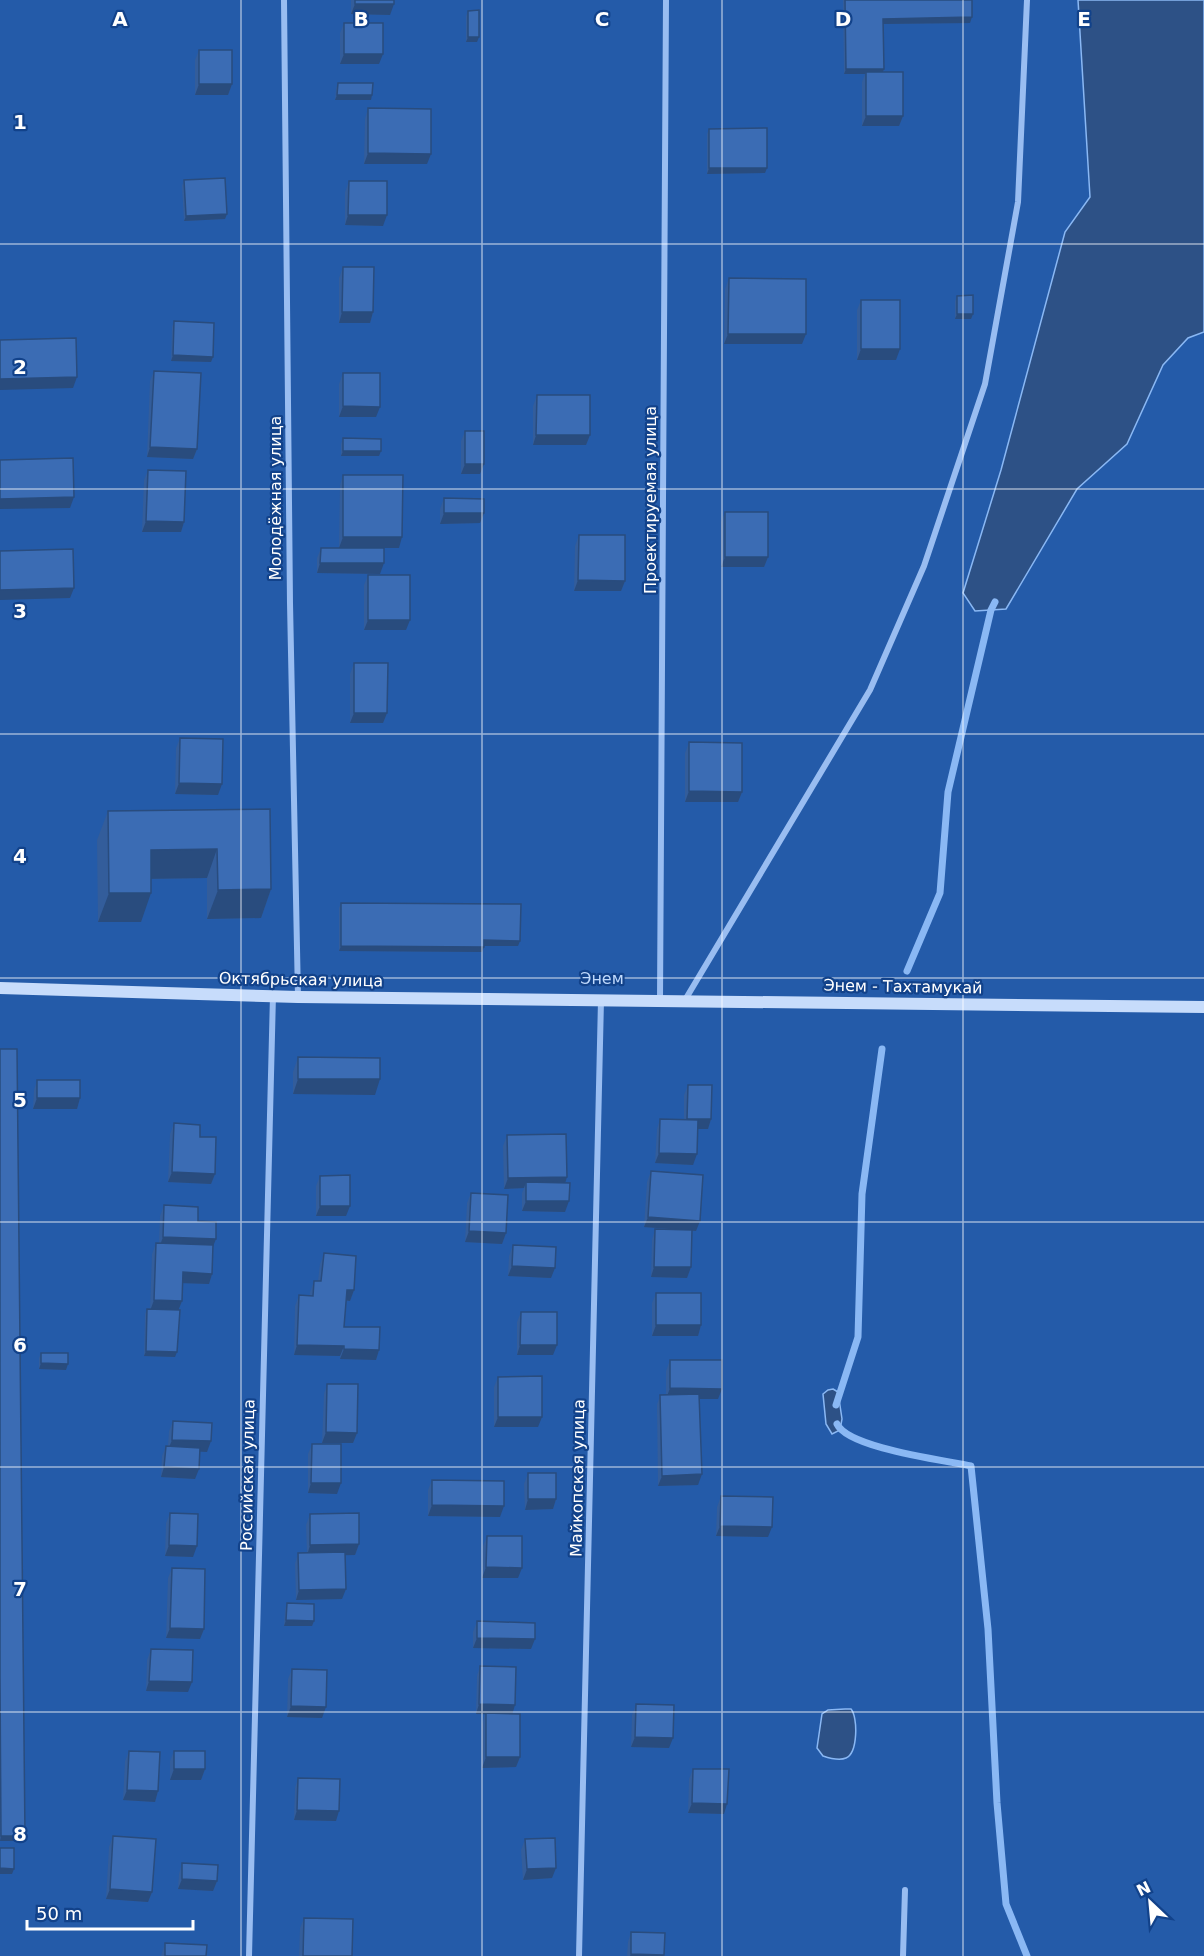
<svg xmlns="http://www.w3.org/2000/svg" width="1204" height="1956" viewBox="0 0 1204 1956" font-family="'DejaVu Sans',sans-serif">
<rect width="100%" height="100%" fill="#12428a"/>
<path fill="#245ba9" d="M0,0h1204v1956h-1204z"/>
<path fill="#2d5186" stroke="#8ab8f4" stroke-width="1.5" d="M1078,0h126v332l-16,6 -25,27 -36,79 -50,45 -71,120 -31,2 -12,-18 38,-123 64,-238 25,-35z
M833,1389l5,3 4,27 -2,11 -8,4 -6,-10 -3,-30 5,-4z
M845,1709h6c7,8 7,44 -5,49 -7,3 -17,0 -23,-2l-6,-8 5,-34 6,-4z"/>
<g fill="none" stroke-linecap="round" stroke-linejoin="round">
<path stroke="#8ab8f4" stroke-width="7" d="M907,971l33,-78 8,-101 43,-182 4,-8
M836,1405l22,-68 4,-143 20,-145
M837,1424c11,24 106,36 134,42l17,163 9,174 9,101 21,52"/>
<path stroke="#99bdf1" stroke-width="6" d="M284,0l6,603 8,394
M660,1000l6,-1000
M685,1000l185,-310 54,-124 61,-182 33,-182 9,-202
M249,1956l24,-961
M579,1956l22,-956
M903,1956l2,-66"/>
<path stroke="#c7dcfb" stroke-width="12" d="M0,988l298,9 906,10"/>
</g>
<path fill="#335d9b" d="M351,0h43l-4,15 -39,-1z
M843,0h129l-2,23 -86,1v45l-1,3 20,44 -4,10h-37v-44l3,-8h-21z
M468,11l9,31h-11v-26z
M344,23l35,41h-39v-31z
M199,50l33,34 -4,11h-33v-35z
M338,83l33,17h-36l1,-12z
M368,108l59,56h-63l1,-45z
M709,129l56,44 -58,1v-40z
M184,180l43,34 -2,5 -41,2 -2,-35z
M349,181l34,45 -38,-1v-33z
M343,267l30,45 -3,11h-31v-45z
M729,278l73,66h-78l1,-55z
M957,296l16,18 -2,5h-16v-18z
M861,300l35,60h-39v-50z
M174,321l39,36 -2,5 -40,-1 1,-34z
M154,371l43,78 -4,10 -46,-2 3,-76z
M343,373l33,44h-37v-33z
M537,395l53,40 -4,10h-53v-39z
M465,431l15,43h-19v-33z
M343,438l36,18h-38v-12z
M148,470l36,52 -3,10h-39l2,-52z
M343,475l56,73h-60l1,-63z
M444,498l40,15 -4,10 -40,1v-15z
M725,512l43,45 -4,10h-43v-45z
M579,535l46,46 -4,10h-47l1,-45z
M321,548l59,26 -63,-1v-15z
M368,575l38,55h-42v-45z
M354,663l33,50 -4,10h-33v-49z
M180,738l38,57 -43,-1 1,-46z
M689,742l53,50 -4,10h-53v-49z
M270,809l1,80 -10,29 -54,1v-41l-56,1 -10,43h-43l-1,-82 11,-29z
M341,903l177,43h-34l-2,6 -143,-1v-43z
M0,1049l25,787 -2,5h-23z
M298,1057l77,38 -82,-1v-22z
M37,1080l43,18 -3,11h-44l1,-19z
M688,1085l23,34 -3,10h-10l-5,36 -38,-2 2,-34 3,-10 24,1v-25z
M174,1123l26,14 15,37 -4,10 -43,-2 2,-48z
M507,1135l58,48v29l-43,-1v-18l2,-5 -20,1 -1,-43z
M651,1171l45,60h-4l-1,36 -4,11 -36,-1 1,-37 3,-11 25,1 -36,-3 3,-45z
M320,1176l26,40h-30v-30z
M471,1193l35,40 -4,11 -37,-2 2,-39z
M164,1205l34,16 15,24 -1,29 -3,10 -27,-1v18l-4,9 -3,47 -31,-1 1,-42 2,-5h3l2,-55 4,-11h3l1,-27z
M513,1245l38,33 -43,-2 1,-20z
M324,1253l30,37 -4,11h-4l-2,26 35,23 -3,10 -36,-1v-3l-46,-1 1,-49 4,-11h11v-3l4,-11h4l2,-17z
M656,1293l45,32 -3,11h-46v-33z
M521,1312l32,43h-36v-33z
M41,1353l25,17 -27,-1v-11z
M670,1360l48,39h-18l-2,86 -40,1 -1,-81 3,-10h6v-24z
M498,1377l40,50h-44v-40z
M327,1384l30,49 -4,10h-31l2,-49z
M173,1421l34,31 -7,-1 -5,28 -34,-2 1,-21 4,-10h2l1,-15z
M312,1444l25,50 -29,-1v-39z
M528,1473l28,26 -3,10 -28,1 -1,-26z
M432,1480l68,37 -72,-1v-26z
M721,1496l47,41 -52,-1 1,-29z
M170,1513l23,44 -28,-1 1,-33z
M310,1514l49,30 -4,11h-10l-3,44 -46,1 -1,-36 3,-11h9l-1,-28z
M487,1536l31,42h-36l1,-32z
M172,1568l32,61 -4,10 -34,-1 2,-60z
M287,1603l27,18 -2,5h-28l1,-17z
M477,1621l54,28 -58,-1v-16z
M151,1649l37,43 -42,-1 1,-31z
M480,1666l32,48 8,43 -4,10 -34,1v-44l3,-10h-9l1,-38z
M292,1669l30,49 -35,-1 1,-38z
M636,1704l33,44 -38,-1 1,-32z
M129,1751l29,40 -3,11 -32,-2 2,-39z
M174,1751l31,18 -4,11h-31v-19z
M693,1769l31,45 -36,-1 1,-34z
M298,1778l38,43 -42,-1 1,-32z
M113,1836l39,56 -4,10 -42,-3 3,-52z
M525,1839l27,39 -29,2 -2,-30z
M182,1863l35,18 -4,10 -35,-2 1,-15z
M304,1918l48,38h-53l1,-28z
M631,1932l32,24h-36l1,-14z
M165,1943l41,13h-45z"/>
<path fill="#294c7e" d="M355,4h39l-4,11 -39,-1z
M972,17l-2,6 -88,1 1,-5z
M468,37h11l-2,5h-11z
M344,54h39l-4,10h-39z
M846,69h38l-2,5 -16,-2 -1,2h-21z
M199,84h33l-4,11h-33z
M337,95h35l-1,5h-36z
M866,116h37l-4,10h-37z
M368,153l63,1 -4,10h-63z
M709,168h58l-2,5 -58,1z
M227,214l-2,5 -41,2 2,-5z
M348,215h39l-4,11 -38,-1z
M342,312h31l-3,11h-31z
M957,314h16l-2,5h-16z
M728,334h78l-4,10h-78z
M861,349h39l-4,11h-39z
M173,355l40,2 -2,5 -40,-1z
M77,377l-4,11 -73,2v-11z
M343,406l37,1 -4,10h-37z
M536,435h54l-4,10h-53z
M150,447l47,2 -4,10 -46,-2z
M343,451h38l-2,5h-38z
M465,464h19l-4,10h-19z
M74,497l-4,11 -70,1v-10z
M444,513h40l-4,10 -40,1z
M146,521l38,1 -3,10h-39z
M343,537h59l-3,11h-60z
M725,557h43l-4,10h-43z
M320,563h64l-4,11 -63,-1z
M578,580l47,1 -4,10h-47z
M74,588l-4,10 -70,2v-10z
M368,620h42l-4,10h-42z
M354,713h33l-4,10h-33z
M179,783l43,1 -4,11 -43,-1z
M689,791l53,1 -4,10h-53z
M217,849l-10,29 -67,1 11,-29z
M271,889l-10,29 -54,1 11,-29z
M109,893h42l-10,29h-43z
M484,940l36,1 -2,5h-35z
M341,946l143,1 -2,5 -143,-1z
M298,1079h82l-5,16 -82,-1z
M37,1098h43l-3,11h-44z
M687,1119h24l-3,10h-24z
M659,1153l38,1 -4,11 -38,-2z
M172,1172l43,2 -4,10 -43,-2z
M567,1177l-3,10 -38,-5 -2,6 -20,1 4,-11z
M526,1201h43l-4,11 -43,-1z
M320,1206h30l-4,10h-30z
M648,1217l52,4 -4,10 -52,-4z
M469,1231l37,2 -4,11 -37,-2z
M163,1237l53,2 -4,10 -53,-1z
M512,1266l43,2 -4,10 -43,-2z
M654,1267h37l-4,11 -36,-1z
M183,1272l29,2 -3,10 -30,-1z
M347,1290h7l-4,11 -7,-1z
M154,1300l28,1 -4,10h-28z
M656,1325h45l-3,11h-46z
M297,1345l47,1 -4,10 -46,-1z
M520,1345h37l-4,10h-36z
M344,1349l35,1 -3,10 -36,-1z
M146,1351l31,1 -2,5 -31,-1z
M41,1363l27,1 -2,6 -27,-1z
M670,1388l52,1 -4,10h-52z
M498,1417h44l-4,10h-44z
M326,1432l31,1 -4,10h-31z
M172,1440l39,1 -4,11 -39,-2z
M164,1467l35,2 -4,10 -34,-2z
M702,1474l-4,11 -40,1 4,-10z
M311,1483h30l-4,11 -29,-1z
M528,1499h28l-3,10 -28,1z
M432,1505l72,1 -4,11 -72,-1z
M720,1526l52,1 -4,10 -52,-1z
M359,1544l-4,11 -48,1 3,-11z
M169,1545l28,1 -4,11 -28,-1z
M486,1567l36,1 -4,10h-36z
M346,1589l-4,10 -46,1 3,-10z
M286,1620l28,1 -2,5h-28z
M170,1628l34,1 -4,10 -34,-1z
M477,1638l58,1 -4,10 -58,-1z
M149,1681l43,1 -4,10 -42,-1z
M479,1704l36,1 -3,10 -36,-1z
M291,1706l35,1 -4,11 -35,-1z
M635,1737l38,1 -4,10 -38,-1z
M486,1757h34l-4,10 -34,1z
M174,1769h31l-4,11h-31z
M127,1790l31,1 -3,11 -32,-2z
M692,1803l35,1 -3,10 -36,-1z
M297,1810l42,1 -3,10 -42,-1z
M1,1836h24l-2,5h-23z
M0,1868l14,1 -2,5h-12z
M556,1868l-4,10 -29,2 4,-11z
M182,1879l35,2 -4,10 -35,-2z
M110,1889l42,3 -4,10 -42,-3z
M631,1954l33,1 -1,1h-33z"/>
<path fill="#3b6cb4" stroke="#294c7e" stroke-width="1.5" d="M355,0h39v4h-39z
M845,0h127v17l-89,2 1,50h-38z
M479,10v27h-11v-26z
M344,23h39v31h-39z
M199,50h33v34h-33z
M866,72h37v44h-37z
M338,83h35l-1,12h-35z
M368,108l63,1v45l-63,-1z
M767,128v40h-58v-39z
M225,178l2,36 -41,2 -2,-36z
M349,181h38v34h-39z
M343,267h31l-1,45h-31z
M729,278l77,1v55h-78z
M973,295v19h-16v-18z
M861,300h39v49h-39z
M174,321l40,2 -1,34 -40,-2z
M76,338l1,39 -77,2v-39z
M154,371l47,2 -4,76 -47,-2z
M343,373h37v34l-37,-1z
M537,395h53v40h-54z
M465,431h19v33h-19z
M343,438l38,1v12h-38z
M73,458l1,39 -74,2v-39z
M148,470l38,1 -2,51 -38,-1z
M343,475h60l-1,62h-59z
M444,498l40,1v14h-40z
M725,512h43v45h-43z
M579,535h46v46l-47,-1z
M321,548h63v15h-64z
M73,549l1,39 -74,2v-39z
M368,575h42v45h-42z
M354,663h34l-1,50h-33z
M180,738l43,1 -1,45 -43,-1z
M689,742l53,1v49l-53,-1z
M270,809l1,80 -53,1 -1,-41 -66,1v43h-42l-1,-82z
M341,903l180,1 -1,37 -36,-1v7l-143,-1z
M0,1049h17l8,787h-24l-1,-159z
M298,1057l82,1v21h-82z
M37,1080h43v18h-43z
M688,1085h24l-1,34h-24z
M660,1119l38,1 -1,34 -38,-1z
M174,1123l26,2v12h16l-1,37 -43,-2z
M566,1134l1,43 -59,1 -1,-43z
M651,1171l52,4 -3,46 -52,-4z
M350,1175v31h-30v-30z
M526,1182l44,1 -1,18h-43z
M471,1193l37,2 -2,38 -37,-2z
M164,1205l34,2v14l18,1v17l-53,-2z
M655,1229l37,1 -1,37h-37z
M156,1243l57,2 -1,29 -29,-2 -1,29 -28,-1z
M513,1245l43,2 -1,21 -43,-2z
M324,1253l32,3 -2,34h-7l-3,37h36l-1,23 -35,-1v-3l-47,-1 2,-50 14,1 1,-15h7z
M656,1293h45v32h-45z
M147,1309l33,1 -3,42 -31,-1z
M521,1312h36v33h-37z
M41,1353h27v11l-27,-1z
M670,1360h52v29l-52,-1z
M542,1376v41h-44v-40z
M327,1384h31l-1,49 -31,-1z
M699,1394l3,80 -40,2 -2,-81z
M173,1421l39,2 -1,18 -39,-1z
M312,1444h29v39h-30z
M166,1446l34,2 -1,21 -35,-2z
M528,1473h28v26h-28z
M432,1480l72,1v25l-72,-1z
M721,1496l52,1 -1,30 -52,-1z
M170,1513l28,1 -1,32 -28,-1z
M359,1513v31l-49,1v-31z
M487,1536h35v32l-36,-1z
M345,1552l1,37 -47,1 -1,-37z
M172,1568l33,1 -1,60 -34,-1z
M287,1603l27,1v17l-28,-1z
M477,1621l58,2v16l-58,-1z
M151,1649l42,1 -1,32 -43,-1z
M480,1666l36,1 -1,38 -36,-1z
M292,1669l35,1 -1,37 -35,-1z
M636,1704l38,1 -1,33 -38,-1z
M486,1713l34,1v43h-34z
M129,1751l31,1 -2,39 -31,-1z
M174,1751h31v18h-31z
M693,1769h36l-2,35 -35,-1z
M298,1778l42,1 -1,32 -42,-1z
M113,1836l43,3 -4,53 -42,-3z
M555,1838l1,30 -29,1 -2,-30z
M0,1848h14v21l-14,-1z
M182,1863l36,2 -1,16 -35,-2z
M304,1918l49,1 -1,37h-49z
M631,1932l34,1 -1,22 -33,-1z
M165,1943l42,2 -1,11h-41z"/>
<path fill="none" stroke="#fff" stroke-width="1.5" stroke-opacity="0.55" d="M241,0v1956M482,0v1956M722,0v1956M963,0v1956M0,244h1204M0,489h1204M0,734h1204M0,978h1204M0,1222h1204M0,1467h1204M0,1712h1204"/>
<g text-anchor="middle" stroke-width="4.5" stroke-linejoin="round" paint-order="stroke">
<g font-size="16" fill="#fff" stroke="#12428a">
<text transform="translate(275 498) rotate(-90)" y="6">Молодёжная улица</text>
<text transform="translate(650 500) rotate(-90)" y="6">Проектируемая улица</text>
<text transform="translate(301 979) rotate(1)" y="6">Октябрьская улица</text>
<text transform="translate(903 986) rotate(1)" y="6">Энем - Тахтамукай</text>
<text transform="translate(247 1475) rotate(-89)" y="6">Российская улица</text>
<text transform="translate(577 1478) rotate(-89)" y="6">Майкопская улица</text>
</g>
<g font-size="16" fill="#bfd9fc" stroke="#12428a">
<text x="602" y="984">Энем</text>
</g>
</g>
<g font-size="20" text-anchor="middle" font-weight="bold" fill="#fff" stroke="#12428a" stroke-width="4.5" stroke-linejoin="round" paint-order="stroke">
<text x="120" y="26">A</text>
<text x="361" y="26">B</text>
<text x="602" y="26">C</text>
<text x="843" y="26">D</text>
<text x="1084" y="26">E</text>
<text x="20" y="129">1</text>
<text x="20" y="374">2</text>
<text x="20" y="618">3</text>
<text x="20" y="863">4</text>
<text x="20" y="1107">5</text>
<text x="20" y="1352">6</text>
<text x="20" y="1596">7</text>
<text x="20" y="1841">8</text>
</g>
<g transform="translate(1150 1902) rotate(334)" stroke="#12428a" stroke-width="4.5" paint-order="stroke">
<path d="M0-4.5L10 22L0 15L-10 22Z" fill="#ffffff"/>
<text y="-9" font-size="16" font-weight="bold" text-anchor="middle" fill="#ffffff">N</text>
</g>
<path d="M27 1920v9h166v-9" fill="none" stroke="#ffffff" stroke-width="3"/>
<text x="36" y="1920" font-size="18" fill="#ffffff" stroke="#12428a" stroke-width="4.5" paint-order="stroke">50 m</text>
</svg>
